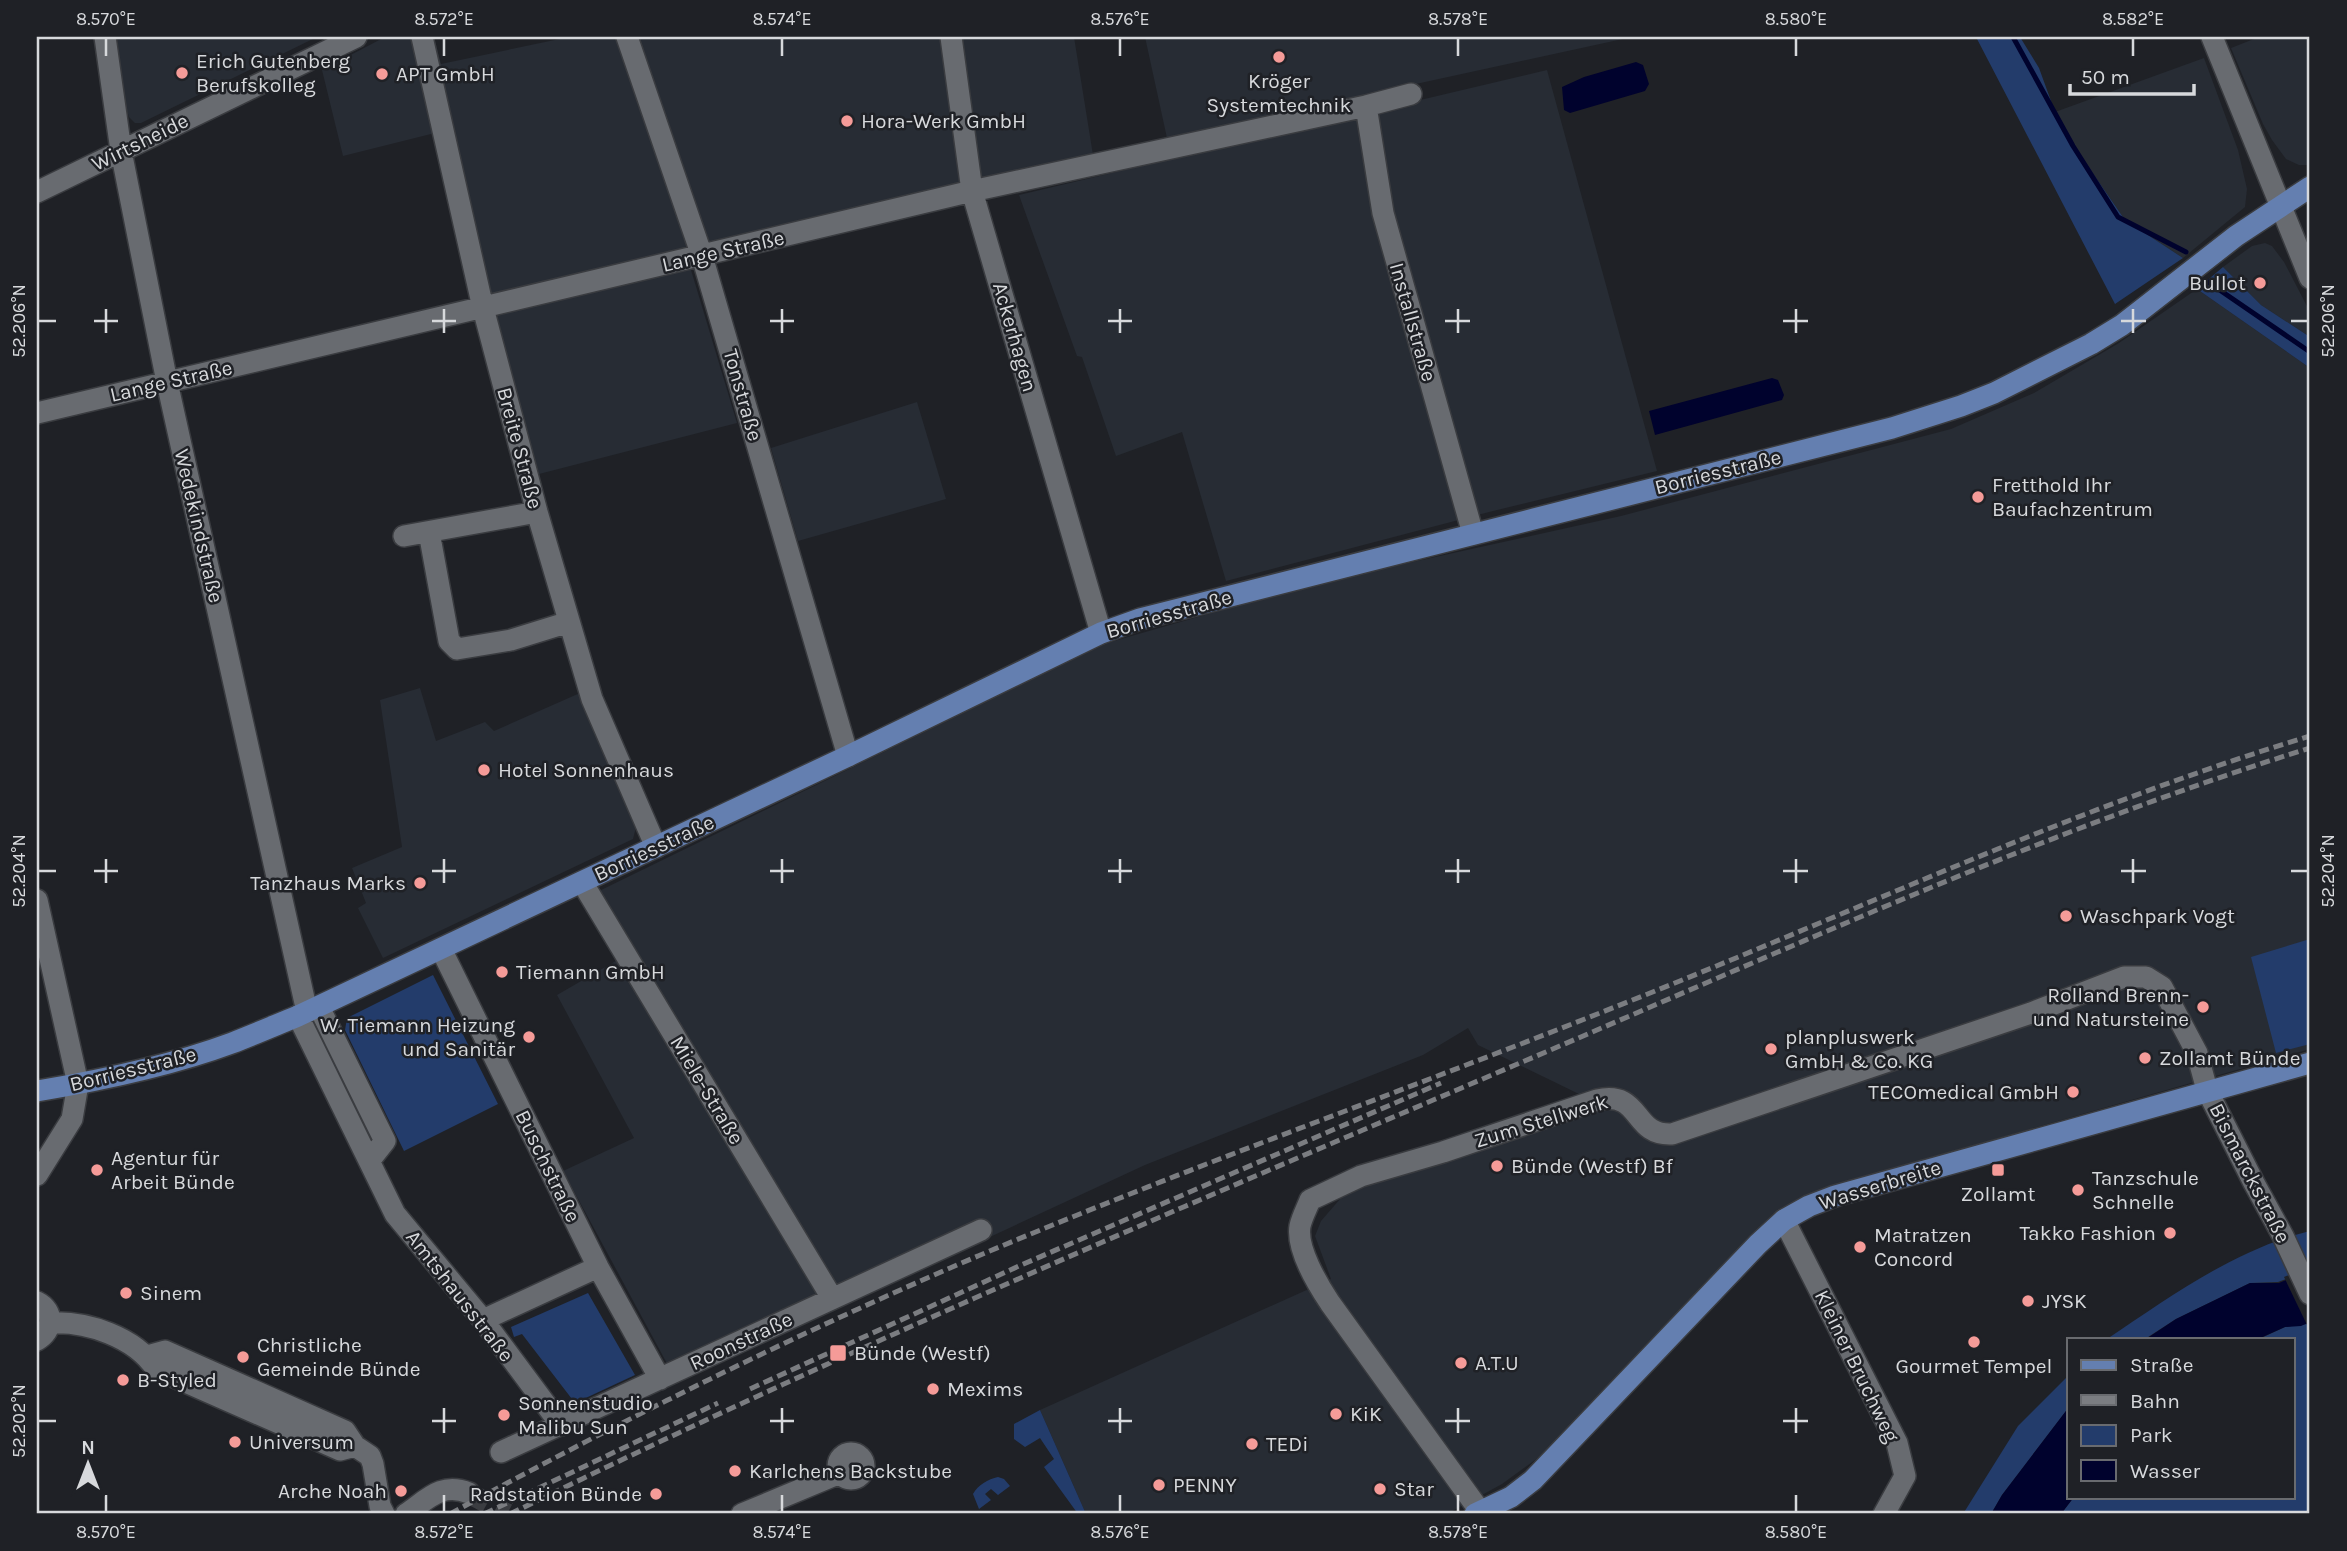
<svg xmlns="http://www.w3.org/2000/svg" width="2347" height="1551" viewBox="0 0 2347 1551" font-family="Karla,sans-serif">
<rect width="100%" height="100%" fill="#1f2126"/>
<path fill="#272c34" d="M117,37h200l-176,86h-6l-6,-6 -4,-12z
M385,37h49l7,27 128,-27h505l19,118 -408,95 52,173 -198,51 -51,-180 -37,-165 -108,27 -21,-86z
M1145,37h487l-465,101z
M2259,37h51v128h-11l-13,-6 -14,-19 -9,-16 -32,-76z
M2204,58l34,92 9,39 -2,18 -62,51 -58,-38 -51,-74 -19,-34z
M1547,70l110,401 -168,41 -263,69 -44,-149 -66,24 -34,-99 -5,-1 -58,-161z
M2265,243l7,3 12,16 26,50v25l-49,-32 -38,-38 29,-21z
M2197,289l113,79v681l-479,137 -54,24 -235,245 -40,29 -55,30h-361l-46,-104 291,-131 -16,-43 6,-15 26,-30 234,-96 -103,-50 -10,-17 -45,27 -278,110 -468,217 -114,-211 71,-33 -77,-143 76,-44 -36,-59 510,-249 210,-60 304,-67 330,-87 83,-36 85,-50z
M917,402l29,97 -148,42 -27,-93z
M420,688l16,53 49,-19 9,9 86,-38 4,15 52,119 -3,12 -250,119 -25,-50 8,-5 -14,-35 50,-21 -22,-147z"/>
<path fill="#233c6b" d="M1976,37h44l19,31 16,44 19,34 51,74 58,38 -68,46z
M2223,267l38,38 49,32v31l-113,-79z
M2310,939v105l-34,9 -25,-96z
M433,975l65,129 -94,47 -59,-121 2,-12z
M2310,1231v39l-32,12 -28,1 -74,36 -31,20h-38c63,-42 128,-90 203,-108z
M588,1293l47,82 -60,28 -53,-69 -8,3 -3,-10z
M2307,1324l3,6v184h-249l13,-17h219v-158h-34l26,-12z
M2069,1375v32l-67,88 -11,19h-28l55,-88z
M1040,1410l46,104h-8l-34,-47 10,-8 -14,-21 -15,9 -11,-8v-15z
M998,1477l6,2 6,7 -12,9 -7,-6 -6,5 6,6 -12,9 -6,-15c5,-9 15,-15 25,-17z"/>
<path fill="#00022d" d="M1636,62l7,3 6,19 -4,7 -75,22 -6,-3 -2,-23 22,-10z
M1772,378l6,2 6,15 -2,5 -127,35 -6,-24z
M2310,1270v52l-9,4 -16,1 -27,12h-112l30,-20 74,-36h29z
M2069,1407v90h5l-13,17h-70l11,-19z"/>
<path fill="#1f2126" d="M2310,1266v60l-2,1 -24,-50z"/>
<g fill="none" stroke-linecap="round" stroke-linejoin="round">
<path stroke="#00022d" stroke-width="5" d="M2013,37l60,109 45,71 68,35
M2208,282l102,70"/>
<path stroke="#3b3d41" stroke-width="21" stroke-dasharray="21 10" stroke-linecap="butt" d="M469,1493l38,21"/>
<g stroke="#3a3c40" stroke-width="24">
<path id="minor" d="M105,37l16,114 46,231 140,630
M422,37l61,271 54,204 55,187 64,148
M627,37l75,219 146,500
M951,37l21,154 129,442
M2212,37l98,241
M1366,106l17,107 90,321
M37,192l319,-155
M37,413l935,-222 394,-85 45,-12
M429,532l20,109 8,8 54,-9 58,-18
M404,536l133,-24
M582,882l250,416
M37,900l41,184 -6,35 -35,56
M441,949l157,318 62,112
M319,1007l66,134 -15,19
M298,1016l97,198 88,106 78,105
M1784,1220l113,223 8,33 -21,38
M37,1302c18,9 16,29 0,38
M483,1320l115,-53
M50,1323c37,-2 85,14 106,46l184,81 15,-4
M147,1356l18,-5 180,80 10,15 15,10 3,8 7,42 4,8
M501,1452l480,-222
M838 1466a13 13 0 1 1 26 0a13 13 0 1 1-26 0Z
M406,1514c22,-15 35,-32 63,-21
M742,1514l98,-41
M1482,1514l-152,-211c-12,-18 -34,-55 -30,-77 2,-9 7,-18 10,-26l51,-24 82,-24 154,-52c46,-10 34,36 75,34l359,-121 93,-36h22l16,10 35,66 10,37 47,93 29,53 27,58"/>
</g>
<g stroke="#3a3c40" stroke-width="24">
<path id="major" d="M37,1091c66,-11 133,-25 195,-48 23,-9 44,-18 66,-27l550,-260 253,-123 39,-14 752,-191 69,-22 33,-13 97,-49 31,-19 114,-89 74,-49
M1475,1514l36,-17 22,-17 225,-236 26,-24 25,-14 26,-10 475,-133"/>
</g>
<use href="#minor" stroke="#686b70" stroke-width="21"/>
<use href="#major" stroke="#647fb0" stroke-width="21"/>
<path stroke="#7b7d81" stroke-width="5" stroke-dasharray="10 5" stroke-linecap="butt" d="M750,1389l269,-123 422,-183
M450,1514c172,-94 348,-181 528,-258 215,-91 435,-168 652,-255 227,-90 446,-194 680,-265
M484,1514l234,-111
M510,1514c335,-165 680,-310 1024,-457 256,-109 510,-226 776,-309"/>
</g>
<path fill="none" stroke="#d7d9dc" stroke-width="2.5" d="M106,38v18M444,38v18M782,38v18M1120,38v18M1458,38v18M1796,38v18M2133,38v18M106,309v24M444,309v24M782,309v24M1120,309v24M1458,309v24M1796,309v24M2133,309v24M38,321h18M94,321h24M432,321h24M770,321h24M1108,321h24M1445,321h25M1783,321h25M2121,321h25M2291,321h17M106,859v24M444,859v24M782,859v24M1120,859v24M1458,859v24M1796,859v24M2133,859v24M38,871h18M94,871h24M432,871h24M770,871h24M1108,871h24M1445,871h25M1783,871h25M2121,871h25M2291,871h17M444,1408v25M782,1408v25M1120,1408v25M1458,1408v25M1796,1408v25M38,1421h18M432,1421h24M770,1421h24M1108,1421h24M1445,1421h25M1783,1421h25M106,1495v17M444,1495v17M782,1495v17M1120,1495v17M1458,1495v17M1796,1495v17"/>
<g fill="#f59b98" stroke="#1f2126" stroke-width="2.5">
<circle cx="1279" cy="57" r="7"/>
<circle cx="182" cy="73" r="7"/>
<circle cx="382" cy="74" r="7"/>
<circle cx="847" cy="121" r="7"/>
<circle cx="2260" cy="283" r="7"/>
<circle cx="1978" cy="497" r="7"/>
<circle cx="484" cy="770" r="7"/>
<circle cx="420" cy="883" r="7"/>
<circle cx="2066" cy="916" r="7"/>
<circle cx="502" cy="972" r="7"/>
<circle cx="2203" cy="1007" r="7"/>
<circle cx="529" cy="1037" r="7"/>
<circle cx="1771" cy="1049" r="7"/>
<circle cx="2145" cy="1058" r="7"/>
<circle cx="2073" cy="1092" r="7"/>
<circle cx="1497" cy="1166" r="7"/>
<circle cx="97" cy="1170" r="7"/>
<rect x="1991" y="1163" width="14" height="14" rx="3.5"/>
<circle cx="2078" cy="1190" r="7"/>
<circle cx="2170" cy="1233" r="7"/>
<circle cx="1860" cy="1247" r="7"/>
<circle cx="126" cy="1293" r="7"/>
<circle cx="2028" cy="1301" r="7"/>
<circle cx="1974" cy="1342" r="7"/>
<rect x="829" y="1344" width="18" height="18" rx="3.5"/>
<circle cx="243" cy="1357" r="7"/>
<circle cx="1461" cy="1363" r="7"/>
<circle cx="123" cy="1380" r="7"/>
<circle cx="933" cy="1389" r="7"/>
<circle cx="1336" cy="1414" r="7"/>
<circle cx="504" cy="1415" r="7"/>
<circle cx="235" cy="1442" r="7"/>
<circle cx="1252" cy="1444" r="7"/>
<circle cx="735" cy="1471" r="7"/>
<circle cx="1159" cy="1485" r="7"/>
<circle cx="1380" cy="1489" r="7"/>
<circle cx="401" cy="1491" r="7"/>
<circle cx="656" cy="1494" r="7"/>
</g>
<g text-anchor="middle" stroke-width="5" stroke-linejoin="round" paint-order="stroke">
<g font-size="21" fill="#d7d9dc" stroke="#1f2126" text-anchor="start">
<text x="196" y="68">Erich Gutenberg<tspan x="196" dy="24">Berufskolleg</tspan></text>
<text x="396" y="81">APT GmbH</text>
<text x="1279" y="88" text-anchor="middle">Kröger<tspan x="1279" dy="24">Systemtechnik</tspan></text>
<text x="861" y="128">Hora-Werk GmbH</text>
<text x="2246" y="290" text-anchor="end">Bullot</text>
<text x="1992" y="492">Fretthold Ihr<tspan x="1992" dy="24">Baufachzentrum</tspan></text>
<text x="498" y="777">Hotel Sonnenhaus</text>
<text x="406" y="890" text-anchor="end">Tanzhaus Marks</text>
<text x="2080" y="923">Waschpark Vogt</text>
<text x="516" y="979">Tiemann GmbH</text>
<text x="2189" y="1002" text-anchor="end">Rolland Brenn-<tspan x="2189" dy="24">und Natursteine</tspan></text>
<text x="515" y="1032" text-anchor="end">W. Tiemann Heizung<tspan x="515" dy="24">und Sanitär</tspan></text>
<text x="1785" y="1044">planpluswerk<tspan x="1785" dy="24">GmbH &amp; Co. KG</tspan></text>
<text x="2159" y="1065">Zollamt Bünde</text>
<text x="2059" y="1099" text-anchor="end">TECOmedical GmbH</text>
<text x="111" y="1165">Agentur für<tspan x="111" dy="24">Arbeit Bünde</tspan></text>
<text x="1511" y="1173">Bünde (Westf) Bf</text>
<text x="2092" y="1185">Tanzschule<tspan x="2092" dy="24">Schnelle</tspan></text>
<text x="1998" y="1201" text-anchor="middle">Zollamt</text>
<text x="2156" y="1240" text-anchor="end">Takko Fashion</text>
<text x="1874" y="1242">Matratzen<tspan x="1874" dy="24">Concord</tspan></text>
<text x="140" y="1300">Sinem</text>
<text x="2042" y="1308">JYSK</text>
<text x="257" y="1352">Christliche<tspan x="257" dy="24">Gemeinde Bünde</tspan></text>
<text x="854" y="1360">Bünde (Westf)</text>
<text x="1475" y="1370">A.T.U</text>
<text x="1974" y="1373" text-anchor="middle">Gourmet Tempel</text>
<text x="137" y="1387">B-Styled</text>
<text x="947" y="1396">Mexims</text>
<text x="518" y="1410">Sonnenstudio<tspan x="518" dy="24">Malibu Sun</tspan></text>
<text x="1350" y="1421">KiK</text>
<text x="249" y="1449">Universum</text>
<text x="1266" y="1451">TEDi</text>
<text x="749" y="1478">Karlchens Backstube</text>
<text x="1173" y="1492">PENNY</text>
<text x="1394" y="1496">Star</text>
<text x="387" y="1498" text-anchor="end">Arche Noah</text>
<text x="642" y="1501" text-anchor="end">Radstation Bünde</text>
</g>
<g font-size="21" fill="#d7d9dc" stroke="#1f2126">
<text transform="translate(140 142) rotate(-26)" y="7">Wirtsheide</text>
<text transform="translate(723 251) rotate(-13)" y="7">Lange Straße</text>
<text transform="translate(1413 322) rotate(74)" y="7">Installstraße</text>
<text transform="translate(1015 337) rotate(74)" y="7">Ackerhagen</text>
<text transform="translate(171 381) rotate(-13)" y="7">Lange Straße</text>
<text transform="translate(743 395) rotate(74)" y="7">Tonstraße</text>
<text transform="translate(520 448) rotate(75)" y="7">Breite Straße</text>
<text transform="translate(1718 472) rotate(-14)" y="7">Borriesstraße</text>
<text transform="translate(199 526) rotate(77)" y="7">Wedekindstraße</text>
<text transform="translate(1169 614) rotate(-16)" y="7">Borriesstraße</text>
<text transform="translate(654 848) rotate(-25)" y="7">Borriesstraße</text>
<text transform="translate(133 1069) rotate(-14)" y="7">Borriesstraße</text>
<text transform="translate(707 1090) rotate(59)" y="7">Miele-Straße</text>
<text transform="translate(1541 1121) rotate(-17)" y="7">Zum Stellwerk</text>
<text transform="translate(548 1166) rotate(64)" y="7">Buschstraße</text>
<text transform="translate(2250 1173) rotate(63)" y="7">Bismarckstraße</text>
<text transform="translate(1880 1185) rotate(-17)" y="7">Wasserbreite</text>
<text transform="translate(460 1296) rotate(52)" y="7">Amtshausstraße</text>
<text transform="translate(741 1341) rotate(-25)" y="7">Roonstraße</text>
<text transform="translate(1857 1366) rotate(64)" y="7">Kleiner Bruchweg</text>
</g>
</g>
<rect width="2347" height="1551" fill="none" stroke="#1f2126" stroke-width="77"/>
<rect x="2067" y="1338" width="228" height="161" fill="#1f2126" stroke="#696b6f" stroke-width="2"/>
<rect x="2081" y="1360" width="35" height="10" fill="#647fb0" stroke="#696b6f" stroke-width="2"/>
<text x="2130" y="1372" font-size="21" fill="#d7d9dc">Straße</text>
<rect x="2081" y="1395" width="35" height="10" fill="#7b7d81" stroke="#696b6f" stroke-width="2"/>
<text x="2130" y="1408" font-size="21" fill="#d7d9dc">Bahn</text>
<rect x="2081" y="1425" width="35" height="21" fill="#233c6b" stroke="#696b6f" stroke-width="2"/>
<text x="2130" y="1442" font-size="21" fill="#d7d9dc">Park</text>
<rect x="2081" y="1460" width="35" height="21" fill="#00022d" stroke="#696b6f" stroke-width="2"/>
<text x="2130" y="1478" font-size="21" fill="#d7d9dc">Wasser</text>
<g transform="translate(88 1464)" stroke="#1f2126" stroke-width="5" paint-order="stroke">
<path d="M0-5L12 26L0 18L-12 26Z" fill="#d7d9dc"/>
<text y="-10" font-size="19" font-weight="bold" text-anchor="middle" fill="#d7d9dc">N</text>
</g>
<path d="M2070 84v10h124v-10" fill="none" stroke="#d7d9dc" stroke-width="3.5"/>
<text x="2081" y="84" font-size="21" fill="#d7d9dc" stroke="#1f2126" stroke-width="5" paint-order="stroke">50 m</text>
<rect x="38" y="38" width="2270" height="1474" fill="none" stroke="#d7d9dc" stroke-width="2.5"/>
<g font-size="18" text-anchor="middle" fill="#d7d9dc">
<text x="106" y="25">8.570°E</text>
<text x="444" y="25">8.572°E</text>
<text x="782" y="25">8.574°E</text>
<text x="1120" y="25">8.576°E</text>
<text x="1458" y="25">8.578°E</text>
<text x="1796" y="25">8.580°E</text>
<text x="2133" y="25">8.582°E</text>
<text transform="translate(19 321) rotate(-90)" y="6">52.206°N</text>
<text transform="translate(2328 321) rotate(-90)" y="6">52.206°N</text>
<text transform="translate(19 871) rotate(-90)" y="6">52.204°N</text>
<text transform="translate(2328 871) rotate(-90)" y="6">52.204°N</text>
<text transform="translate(19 1421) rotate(-90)" y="6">52.202°N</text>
<text x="106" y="1538">8.570°E</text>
<text x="444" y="1538">8.572°E</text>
<text x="782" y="1538">8.574°E</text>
<text x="1120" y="1538">8.576°E</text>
<text x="1458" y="1538">8.578°E</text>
<text x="1796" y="1538">8.580°E</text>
</g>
</svg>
